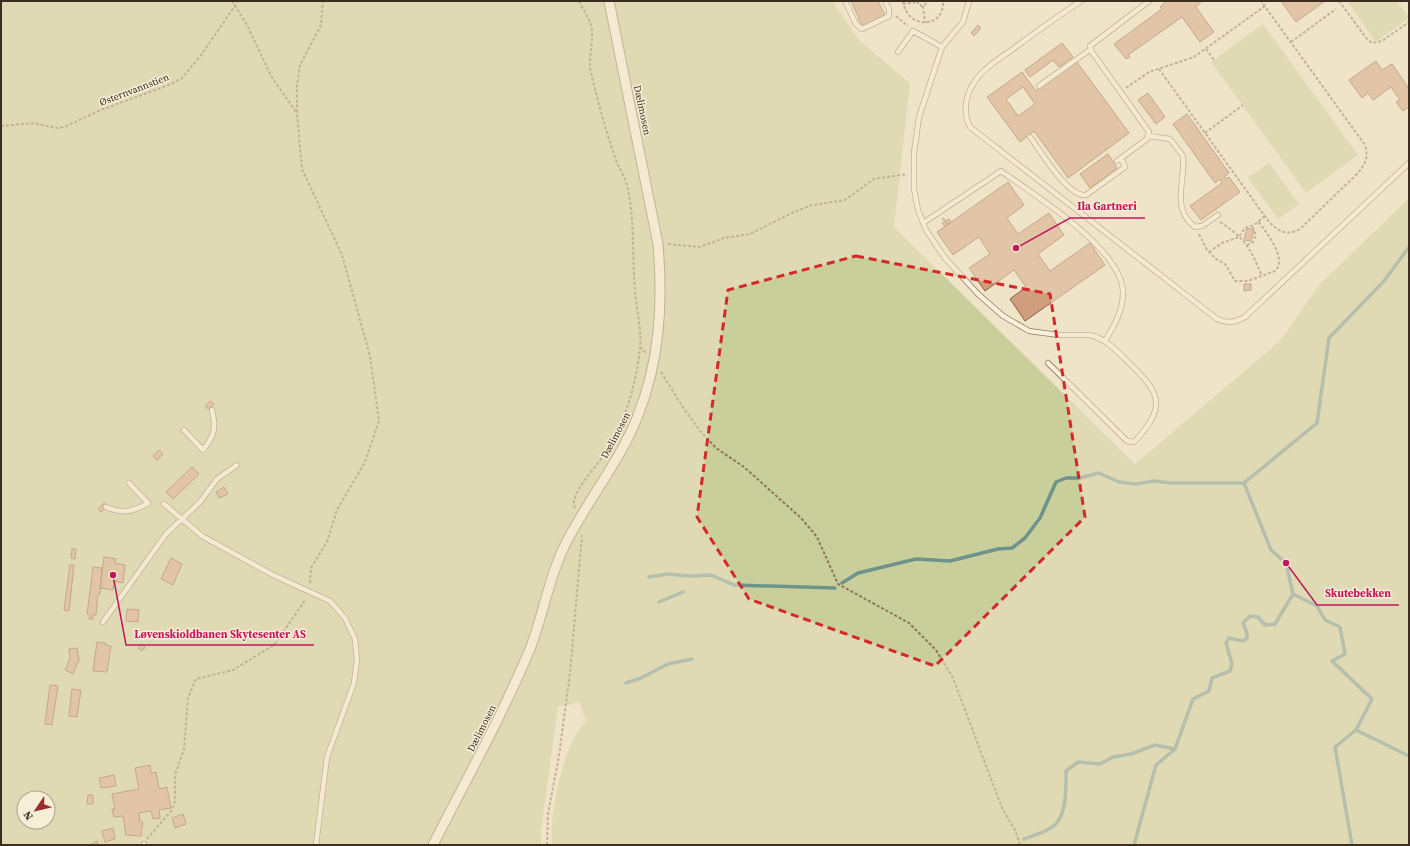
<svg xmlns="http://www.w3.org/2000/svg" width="1410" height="846" viewBox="0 0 1410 846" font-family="'Source Serif 4',serif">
<rect width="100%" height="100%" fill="#f0e4c8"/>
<path fill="#c9cf9b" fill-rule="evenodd" d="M1,1h831l27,39 51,43 -16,144 241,237 145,-123 40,-57 89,-86v647h-857c-3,-29 9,-84 23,-109 3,-6 7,-10 11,-15l-6,-19 -22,5 -17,124v14h-540zM24,798h24v24h-24z
M1347,1h50l12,17 -33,24z
M1263,24l95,131 -52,38 -95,-131z
M1269,163l30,41 -21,15 -30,-41z"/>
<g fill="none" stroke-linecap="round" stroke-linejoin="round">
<path stroke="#6f938a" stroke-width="3.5" d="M649,577l19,-3 22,2 21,-1 23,10 101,3
M842,583l16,-10 58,-14 34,2 48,-12 14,-1 13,-10 15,-20 16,-36 10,-4h14l19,-5 20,9 17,2 18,-3 17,2h73
M659,602l24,-10
M626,683l15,-5 27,-14 24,-5
M1356,730l53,26
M1024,839c10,-4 24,-7 32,-15 11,-12 10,-38 10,-53l12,-9 22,2 13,-7 18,-3 24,-9 20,4
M1134,845l22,-80 19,-16 18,-50 16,-8 3,-13 18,-7 2,-7 -6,-21 3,-5 14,3 4,-3v-5l-4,-10 7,-7 8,1 7,8 10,-1 18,-30
M1352,845l-17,-98 21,-17 16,-31 -40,-38 13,-7 -5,-27 -15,-7 -8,-14 -24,-12 -7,-31 -15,-13 -27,-67 73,-60 12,-85 55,-57 25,-34"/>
</g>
<path fill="#cf9f7d" stroke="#8d5f41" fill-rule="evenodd" d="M851,1h27l7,14 -22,11 -5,-7 1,-1z
M1166,1h36l-6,6 18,25 -14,10 -18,-25 -54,38 2,2 -4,2 -12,-15 48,-35 -2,-2z
M1281,1h44l-29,21z
M978,25l3,3 -7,8 -3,-3z
M1062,43l11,14 -14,10 -6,-7 -23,17 -5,-7z
M1376,61l6,9 10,-6 17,25v18l-6,4 -7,-9 4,-2 -9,-13 -18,13 -5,-7 -6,5 -13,-18z
M1077,62l52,71 -61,45 -34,-47 -14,11 -33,-45 35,-25 14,19zM1023,87l12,17 -17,12 -12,-17z
M1148,93l17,24 -9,7 -18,-24z
M1187,114l42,59 -5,4 2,2 3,-2 11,15 -39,28 -11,-14 32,-23 -2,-4 -5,4 -42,-59z
M1108,154l9,14 -27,20 -10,-14z
M1008,182l16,23 -17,13 11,16 31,-21 15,22 -26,19 12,17 40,-28 15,22 -80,56 -15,-22 16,-12 -12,-17 -29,21 -16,-23 21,-14 -11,-17 -26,18 -16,-23z
M949,219l2,3 -6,5 -3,-4z
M1247,228l7,2 -3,11 -7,-1z
M1244,284h7v6l-7,1z
M210,401l4,3 -5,5 -4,-3z
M159,450l4,4 -6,6 -4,-4z
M192,467l7,7 -26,25 -7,-7z
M224,487l4,7 -9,4 -3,-6z
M104,503l4,3 -7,6 -3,-3z
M72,549h4l-1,10 -4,-1z
M104,557l12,2 -1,4 10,2 -2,18 -9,-2 -1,9 -13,-2z
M171,558l11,6 -9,21 -12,-6z
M70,565h4l-5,46 -5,-1z
M93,567l9,1 -2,26h-2l-2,21h-3v4h-4l1,-4 -3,-1z
M127,609l12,1 -1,12 -12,-1z
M97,642l9,1 -1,2 6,1 -4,26 -14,-1z
M141,644l4,3 -3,4 -4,-3z
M77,648l2,12 -6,14 -8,-4 5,-12 -1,-9z
M50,685l8,1 -6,39 -7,-1z
M72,689l9,1 -4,27 -8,-1z
M150,765l1,8 5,-1 3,17 8,-2 4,21 -12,2 1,8 -7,1 -2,-8 -12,2 1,9h3l-2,14 -15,-1 -3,-19 -9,1 -2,-8h3l-3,-15 27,-5 -4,-21z
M114,775l2,11 -15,2 -2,-10z
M88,795h5v9h-6z
M183,814l3,10 -11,4 -3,-10z
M113,828l2,11 -10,3 -3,-11z
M97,841l2,4h-9z"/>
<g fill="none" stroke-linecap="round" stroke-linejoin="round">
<g stroke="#8d765c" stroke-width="6">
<path id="lane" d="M845,1l11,23 6,5 27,-13v-7l-4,-8
M969,1l-6,21 -21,25 -23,70 -5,36v36l4,21 8,20 19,28 33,36 25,22 26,15 30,4h31c16,4 26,15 37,26 31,30 42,43 9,79l-2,2 -7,-1 -79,-78
M1081,1c-23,15 -45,31 -68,48 -11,8 -25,16 -34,27 -12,14 -18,33 -9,51l247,192c11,5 18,3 28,-2l164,-154
M898,52l15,-21 29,16
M1039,86l52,-37
M1149,136l21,3 13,17c3,25 -13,52 12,71l7,-1 16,-11
M1030,137c10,13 38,61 56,58l39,-28 -4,-9
M1117,161l30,-22 2,-7 -57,-80 -2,-6 59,-45
M923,223l78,-52c33,24 122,78 122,122 0,18 -9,33 -18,48
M184,430l19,20c12,-15 13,-22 9,-40
M164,504l38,32 71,39 57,26 15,17 10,21 2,21 -3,23 -27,74 -11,88
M106,507c17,7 27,5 42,-4l-19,-20
M103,622l63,-88 34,-32 17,-23 20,-14
M144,845v-1"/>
</g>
<g stroke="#8d765c" stroke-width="11">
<path id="street" d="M433,845c33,-65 69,-129 97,-196 13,-33 18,-68 33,-100 21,-44 56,-86 74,-131 23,-57 26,-114 21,-174l-49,-243"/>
</g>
<path stroke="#8d765c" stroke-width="2" stroke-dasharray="3 2" stroke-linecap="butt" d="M232,1l15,24 24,51 25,36
M903,1c4,29 42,28 40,0
M918,1v3l4,2 3,-1 2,-4
M1339,1l28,38 5,4 10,-2 27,-19
M903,4l15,-2
M923,6l2,17
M896,16l12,10
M1291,42l45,-33
M1206,49l8,11
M1159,69l110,153c10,10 18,14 31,7l56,-54c9,-10 13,-17 9,-30l-104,-144
M1126,88l23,-16 45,-15 71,-51
M1,126l32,-3 24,5 7,-1 37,-17 68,-25 13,-7 20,-24 36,-53
M1205,133l38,-28
M943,218l5,7
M1220,222c26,17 30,26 42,54
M1199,234l8,16 9,9 9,5 10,17h13l27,-10c13,-12 -9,-39 -17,-50
M668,244l32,3 24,-9 26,-4 44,-22 18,-7 33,-5 29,-21 33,-5
M1247,245l6,-3 3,-7 -4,-10
M1209,252l13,-9 17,-6 6,-9 9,-3 11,-9
M640,347l6,6
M661,372l23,37 17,23 15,16 28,19 57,51 16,19 21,47 71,39 27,27 17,28 49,130 13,22 5,15
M575,508c-7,-14 24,-44 31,-56 19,-28 31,-71 34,-105 2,-19 -4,-38 -5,-57 -3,-35 0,-71 -8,-105 -2,-8 -8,-16 -11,-25 -10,-28 -18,-58 -25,-87 -4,-16 5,-35 -1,-51 -3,-7 -8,-14 -11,-21
M310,583l1,-15 16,-26 10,-32 28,-48 14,-41 -9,-65 -28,-101 -40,-86 -5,-56v-27l3,-21 21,-40 2,-24
M147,839l25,-29 3,-9v-26l9,-26 4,-51 8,-19 37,-9 41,-25 32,-46
M547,845l1,-31 11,-58 11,-83 12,-138"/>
<use href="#lane" stroke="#faf1dc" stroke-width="4.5"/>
<use href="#street" stroke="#faf1dc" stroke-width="9"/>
</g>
<path d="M0 0H1410V846H0ZM856,256l194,38 35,223 -150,149 -186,-67 -52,-82 31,-227z" fill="#f0e4c8" fill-opacity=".55" fill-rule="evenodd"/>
<path fill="none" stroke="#d62828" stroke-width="3" stroke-dasharray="8 5" stroke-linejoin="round" d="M856,256l194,38 35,223 -150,149 -186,-67 -52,-82 31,-227z"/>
<g text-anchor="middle" stroke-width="3" stroke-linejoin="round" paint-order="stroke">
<g font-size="10" fill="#3d2e20" stroke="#f7eed8">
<text transform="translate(134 89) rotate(-21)" y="4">Østernvannstien</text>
<text transform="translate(643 110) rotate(78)" y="4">Dælimosen</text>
<text transform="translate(615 435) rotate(-62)" y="4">Dælimosen</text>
<text transform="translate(481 728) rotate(-63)" y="4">Dælimosen</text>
</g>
</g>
<path fill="none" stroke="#c2185b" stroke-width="1.5" d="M1016 248L1070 218H1145M1286 563L1317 605H1399M113 575L126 645H314"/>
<g fill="#c2185b" stroke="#f7eed8" stroke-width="1.5">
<circle cx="1016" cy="248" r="4"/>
<circle cx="1286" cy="563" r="4"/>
<circle cx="113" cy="575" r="4"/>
</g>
<g font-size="11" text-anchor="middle" font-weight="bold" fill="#c2185b" stroke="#f7eed8" stroke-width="3" stroke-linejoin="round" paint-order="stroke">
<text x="1107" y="210">Ila Gartneri</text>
<text x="1358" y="597">Skutebekken</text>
<text x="220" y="638">Løvenskioldbanen Skytesenter AS</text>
</g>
<rect width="1410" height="846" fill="none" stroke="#3d2e20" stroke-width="4"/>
<g transform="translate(36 810) rotate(235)"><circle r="19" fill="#f7eed8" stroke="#ada18e"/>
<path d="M0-3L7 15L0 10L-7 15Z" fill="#9e2a2b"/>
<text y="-6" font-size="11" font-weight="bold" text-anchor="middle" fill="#3d2e20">N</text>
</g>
</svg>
